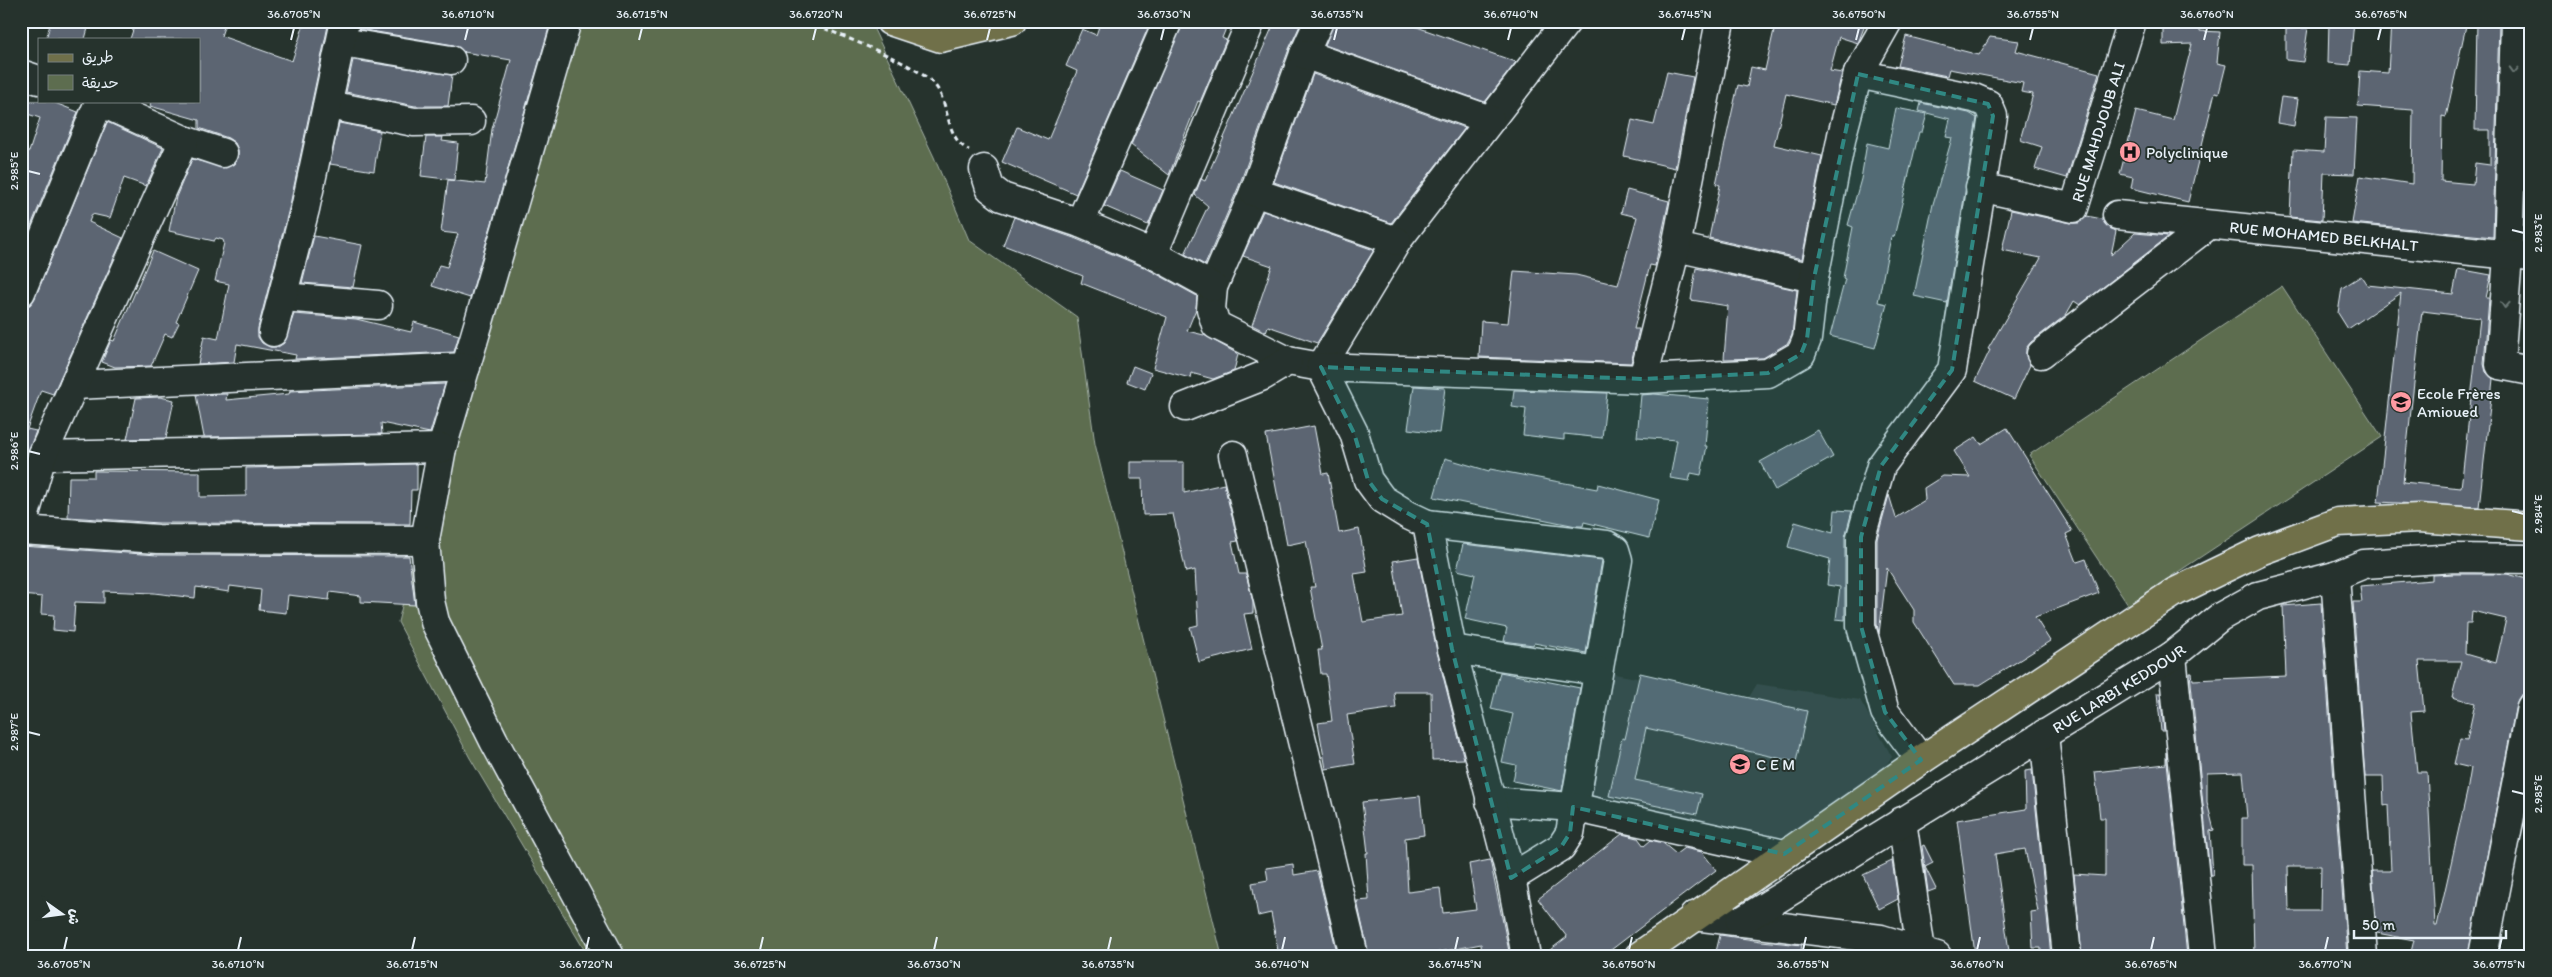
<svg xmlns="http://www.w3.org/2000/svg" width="2552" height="977" viewBox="0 0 2552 977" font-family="Itim,'Playpen Sans Arabic',sans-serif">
<rect width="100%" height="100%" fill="#26332d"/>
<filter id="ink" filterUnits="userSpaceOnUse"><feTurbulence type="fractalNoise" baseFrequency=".02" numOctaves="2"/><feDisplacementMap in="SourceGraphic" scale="10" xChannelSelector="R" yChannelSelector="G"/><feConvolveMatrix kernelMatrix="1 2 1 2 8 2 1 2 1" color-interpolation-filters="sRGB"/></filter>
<g filter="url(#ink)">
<path fill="#364242" d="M1604,672l144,27 9,-15 103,16 32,57 -11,14 -88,61 -30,12 -176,-28z"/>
<path fill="#5d6d4f" stroke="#a2afa4" d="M569,21h301l64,136 35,83 108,77 18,127 127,512h-634l-118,-198 -72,-136 44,-174z
M2524,21h7v122l-13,1z
M2282,286l100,151 -254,168 -99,-150z"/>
<path fill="#5b6572" stroke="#e8f1f8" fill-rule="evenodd" d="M51,21h39l-5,18h-39z
M136,21h90l-5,15 71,25 13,-40h24l-39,184 -32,123v9l4,6 8,4h8l6,-4 10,-29 62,5 55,13 3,-10 45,13 -5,17 -159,7 1,-4 -59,-11 -3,18 -36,2 6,-28 14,3 11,-55 -14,-3 9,-38 -1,-3 -7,-2 -2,3 -45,-10 7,-34 16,-38 34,9 8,-4 4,-6v-8l-3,-7 -7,-5 -29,-10v-8l-49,-14 1,-5h48v-62h-69z
M360,21h191l-81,277 -38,-12 7,-21 8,2 11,-33 -17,-2 7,-52 37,4 7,-55 19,-69 -47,-8 -10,-7 -95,-16z
M1101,21h50l-75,173 -74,-32 15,-35 31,13 29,-69 -11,-5 16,-37 14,6z
M1183,21h46l-7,17 4,2 -26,62 -2,-1 -29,74 -38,-30z
M1275,21h27l-13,28 -50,137 -34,79 -20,-11 23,-48 -13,-11 6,-16 4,2z
M1334,21h66l116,41 -31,40 -160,-57z
M1776,21h75l14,4 -7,18 -19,-6 -9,34 12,2 -8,32 -48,-11 -12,51 48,11 -20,103 -93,-21 11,-53 -4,-1 22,-99 9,2 4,-20 14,3z
M2329,21h25l-4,44 -22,-2z
M2391,21h76l-21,96 -4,-1 -1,65 32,3 2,-21 15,2v-35h-15l2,-109h22l-6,216 -141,-14 8,-47 52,8 1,-74 -55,-4 2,-35 28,2z
M2531,21l-3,160 -3,26z
M2200,23v8l20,1 -3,31 9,2 -7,28 -4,-1 -27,110 -57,-14 2,-11 -13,-3 16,-63 37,9 19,-76 -29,1v-21z
M2308,28l-5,34 -17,-2v-31z
M1906,36l73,19 11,-18 29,4 -3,10 83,22 -32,105 -32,-9 7,-22 -22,-7 13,-46 -12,-2 2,-9 -74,-14 -2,7 -49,-10z
M353,60l99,15 -4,31h-33l-69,-14z
M1667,72l26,5 -18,91 -51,-12 8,-36 22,5z
M1313,74l152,54 -74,95 -117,-41z
M2281,97l17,2 -4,27 -17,-3z
M21,101h29l28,11 -57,138v-101l8,3 11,-34 -19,-6z
M1921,103l48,10 8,5 -30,185 -33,-7 19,-92 19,-66 -6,-1 4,-18 -31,-8z
M1896,108l31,6 -5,18h-3l-25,105h-3l-13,65 9,2 -12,44 -45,-12 15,-57 -2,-1 10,-51 -5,-2 13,-46 6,-36 21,5z
M2326,117l31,1 -3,56 -30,-1 -2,47 -32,-3 3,-67 31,2z
M107,122l56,26 -17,38 -22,-8 -14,40 -18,-4 -3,8 34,16 -70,156 -12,-4 -14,39 9,2 -12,32 -3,-1v-155l9,-2 5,-7z
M339,123l41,8 -6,40 -44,-7z
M426,137h17l-1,4 16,2 -4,37 -33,-4z
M1120,171l43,19 -15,35 -44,-19z
M1627,190l42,11 -14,65 -5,-1 -16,64h5l-8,34 -152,-6 2,-36 27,2 6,-52 62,4 42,10 19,-68 -16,-4z
M2011,210l60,13h8l8,-7 15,3 6,8 8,4 -5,24 24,-22 34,3 -89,69 -6,-4 -8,14 -35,27 -5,6v8l4,9 -16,34 -39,-18 15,-31 -2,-1 53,-91 -39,-8z
M1263,211l111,39 -57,93 -49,-17 -2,6 -14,-7 20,-59 -29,-10z
M1014,217l60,21 72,30 51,28 -1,13 -9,22 17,4 34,19 -4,17 -21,8 -22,-6 -1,5 -37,-10 14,-51 -86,-34 2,-7 -80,-31z
M314,236l48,9 -9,42 -51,-4z
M153,251l45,20 -22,51 3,1 -7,14 -7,-3 -14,32 -36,1 -13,-5 9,-22 3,1z
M1696,268l101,22 -5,45 -4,8 -25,15 -39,1 4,-53 -37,-6z
M2458,269l33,6 -5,23h3l-5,66 2,8 7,7 -14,128 -101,-5 23,-209 -53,36 -10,-16 4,-25 19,-12 6,9 86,9zM2422,311l58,7 -19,170 -58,-6z
M1133,366l18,7 -6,16 -18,-7z
M445,384l-15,49 -49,-10 1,11 -178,3 -8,-42 31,-1 -1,6 63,-6 1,-3z
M1414,386l31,2 -6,45 -31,-4z
M1514,390l93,3 -5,45 -38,-4v6l-41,-5 3,-26 -14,-2z
M1654,394l55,5 -4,47h2l-6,29 -10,-2 -2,8 -19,-3 7,-38 -40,-3 4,-42z
M160,397l14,3 -8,38 -39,1 9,-41z
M1314,426l9,48 5,-1 11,60 20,-4 8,43 -13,2 9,48 39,-6 -9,-55 25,-4 19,95 27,107 -32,1 -1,-68h-37l2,16 -49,7 8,49 -29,5 -8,-46 14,-2 -6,-47h-5l-3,-24h4l-12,-63h5l-9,-46 -19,4 -21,-110z
M2007,428l65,103 -6,3 11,28 9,-3 13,34 -64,24 15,24 -70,44h-26l-40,-63v-12l-27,-42 -8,66 -2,-10v-85l12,-44 7,23 29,-18 -1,-12 19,-12 27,1 -16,-26 22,-14 5,7z
M1818,430l15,27 -58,33 -15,-28z
M1445,458l44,13 1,-2 107,20 1,-5 61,16 -10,38 -65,-16 -1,4h-7l-142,-29z
M1130,462h54v31l40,-9 14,57 -6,1 7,32h7l7,28v11l-9,1 8,35 -53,13 -9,-35 8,-2 -3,-55 -9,2 -13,-58 -30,1 -1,-36h-12z
M417,464v26h-6l-1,34 -251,-1 -91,-6 1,-40h25v-6l106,1v25l46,-1v-28z
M1835,510l17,1 -7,26v83l-9,-1 4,-32 -13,-2 3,-26 -42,-12 7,-25 38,11z
M1463,544l139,16 -16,93 -52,-10 -1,2 -29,-4 3,-13 -42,-9 10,-45 -18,-4z
M21,546l137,9 251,1 6,49 -54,-3v-6l-31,-4 -1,8 -41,-5 -2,18 -27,-3 2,-20 -31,-4 -1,6 -33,-5 -1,11 -41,-5 -50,-2v12l-29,-1 -2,30 -20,-2 1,-15 -13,-1 1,-17 -21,-2z
M2455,574h52l24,6v99l-4,13 -7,4 -4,8 -48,252h-58l4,-16 -37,-7 -5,-62h19l-3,-66 -4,1 -1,-29h-18l-12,-175h9l-2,-16 72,-6v-5zM2472,611l34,8 -10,44 -31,-9 1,-31h5zM2419,661h42l-9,36 23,6 -8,37 -7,-1 -6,25 17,4 -4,24 -30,134h-2l-8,-154h-10l-6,-60 13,-1z
M2321,603l26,353h-93l-2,-91h-10v-47h5l-4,-46 -36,1v29l7,28 -4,1 3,44h-3l-20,-202h2l1,7 93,-4 -3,-70zM2288,866h33l-1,45h-31z
M1500,672l80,16 -18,103 -49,-10 3,-16 -14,-3 11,-48 -22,-5z
M1640,673l167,38 -11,51 -150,-34 -11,52 67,14 -5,20 -88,-18 13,-58 3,1z
M2157,693h3l4,38h-3z
M2166,752l21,204h-105l-8,-82 31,2v-58h-5l-5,-46 71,-8z
M2032,770l19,186h-10v-8h-8l-2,-36 7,-1 -13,-62 -30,5 14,97 -34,3 -18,-134 69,-11 -1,-38z
M1420,796l4,39 -19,3 3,54 32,-4 3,25 33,-4 -7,-45 21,-4 20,96h-28l-1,-12 -62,12h-50l-12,-55 12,-1 -3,-47h2l-6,-51z
M1622,834l16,4 6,8 7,-6 12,3 13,11 8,-6 18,4 14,18 -113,86h-61l25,-19 -29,-38z
M1924,845l9,18 -8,4 11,22 -8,3 -6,-46z
M1892,861l6,38 -19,10 -16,-34z
M1293,864l1,11 23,-4 21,85h-59l-8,-43 -13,3 -6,-33 16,-3 -2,-12z
M1720,935l41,6 41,4 -2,11h-85z"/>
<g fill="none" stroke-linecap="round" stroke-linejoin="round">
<g stroke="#e8f1f8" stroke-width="31">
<g id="minor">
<path d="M567,21l-125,427 -17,92 5,61 5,21 59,119 116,215"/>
<path d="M1319,21l-15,33 -50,138 -41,95 -2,22 5,16 72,36 33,6 76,-126 170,-220"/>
<path d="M2515,21l-7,235 -8,109 31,6"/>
<path d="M342,42l109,18"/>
<path d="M1304,54l186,66"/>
<path d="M21,74l18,6"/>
<path d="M1858,74l116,24 14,6 5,12 -41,254 -71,96 -20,71v89l24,86 36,48"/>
<path d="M98,101l86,39 39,13"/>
<path d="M329,105l85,17 57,-1"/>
<path d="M984,169l6,19 12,9 78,26 73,31 60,33"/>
<path id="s1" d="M1980,187l94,21 58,-187"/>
<path d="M1254,192l143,49"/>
<path id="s2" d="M2117,215l414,42"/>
<path d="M1080,223l88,-202"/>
<path d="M1676,247l138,31"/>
<path d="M1153,254l98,-233"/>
<path d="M21,292l78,-190"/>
<path d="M283,297l95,8"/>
<path d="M273,332l32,-123 40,-188"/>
<path d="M2041,354l168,-129"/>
<path d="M1643,379l125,-6 33,-19 6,-15 7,-61 28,-143 16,-61 30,-53"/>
<path d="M74,385l392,-18"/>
<path d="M1185,407l78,-31 25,-15"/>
<path d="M1233,455l121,501"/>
<path d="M42,456l400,-8"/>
<path d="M1427,524l180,21 8,5 3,10 -48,273 -9,14 -50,31"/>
<path d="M21,528l21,-72 142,-316"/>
<path d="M21,530l137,9 267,1"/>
<path d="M2335,576l28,380"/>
<path d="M1452,649l146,22"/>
<path d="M2172,656l31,300"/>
<path d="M2044,734l23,222"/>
<path d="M1490,801l83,6 211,47"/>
<path d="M1902,821l19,130"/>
<path d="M1694,916l187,23 56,17"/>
<path id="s3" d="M1740,922l432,-266 48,-39 38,-21 77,-20 29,-12 91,-6 76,1"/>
<path d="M1526,956l-15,-78 -59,-229 -25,-125 -19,-9 -26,-16 -14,-19 -14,-47 -33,-66 322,12 33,-132 44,-226"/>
<path d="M2483,956l48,-249"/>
</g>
</g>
<g stroke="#e8f1f8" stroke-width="31">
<path id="major" d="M890,21l51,17 71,-17
M1639,956l282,-196 254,-168 85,-41 78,-29 81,-4 112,8"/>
</g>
<path stroke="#e8f1f8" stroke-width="3" stroke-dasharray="5 4" stroke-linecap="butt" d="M808,21c30,15 114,43 129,67 13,20 9,51 32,62"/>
<use href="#minor" stroke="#26332d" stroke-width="28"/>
<use href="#major" stroke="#70704a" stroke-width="28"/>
</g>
<defs><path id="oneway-chevron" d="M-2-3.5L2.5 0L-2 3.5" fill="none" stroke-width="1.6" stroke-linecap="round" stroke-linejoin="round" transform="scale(1.25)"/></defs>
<g stroke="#6a7674">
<use href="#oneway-chevron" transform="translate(2514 70) rotate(92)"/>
<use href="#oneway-chevron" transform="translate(2505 305) rotate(94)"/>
</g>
</g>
<path fill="#308883" fill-opacity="0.2" stroke="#308883" stroke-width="4" stroke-dasharray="10 6" stroke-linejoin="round" d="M1858,74l130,30 5,12 -41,254 -71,96 -20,71v89l24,86 36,48 -137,94 -211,-47 -3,26 -9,14 -50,31 -59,-229 -25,-125 -45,-25 -14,-19 -14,-47 -33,-66 322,12 125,-6 33,-19 6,-15 7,-61z"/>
<path fill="none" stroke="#e8f1f8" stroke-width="2" d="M291,40l3,-12M465,40l3,-12M639,40l3,-12M813,40l3,-12M987,40l3,-12M1161,40l3,-12M1334,40l3,-12M1508,40l3,-12M1682,40l3,-12M1856,40l3,-12M2030,40l3,-12M2204,40l3,-12M2378,40l3,-12M28,171l12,3M2512,230l12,3M28,451l12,3M2512,511l12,3M28,732l12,3M2512,791l12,3M64,950l3,-13M238,950l3,-13M412,950l3,-13M586,950l3,-13M760,950l3,-13M934,950l3,-13M1108,950l3,-13M1282,950l3,-13M1455,950l3,-13M1629,950l3,-13M1803,950l3,-13M1977,950l3,-13M2151,950l3,-13M2325,950l3,-13M2499,950l3,-13"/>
<defs>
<g id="hospital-disc" transform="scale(1.125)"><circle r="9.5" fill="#ff9aa2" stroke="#26332d"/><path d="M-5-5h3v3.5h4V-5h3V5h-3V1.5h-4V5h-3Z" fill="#111"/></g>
<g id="school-disc" transform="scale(1.125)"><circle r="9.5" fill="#ff9aa2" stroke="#26332d"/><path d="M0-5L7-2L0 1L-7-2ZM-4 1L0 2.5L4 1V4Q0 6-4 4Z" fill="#111"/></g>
</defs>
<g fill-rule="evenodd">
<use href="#hospital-disc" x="2130" y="152"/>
<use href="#school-disc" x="2401" y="402"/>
<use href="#school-disc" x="1740" y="764"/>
</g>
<g text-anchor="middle" stroke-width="4" stroke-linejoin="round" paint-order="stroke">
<g font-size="16" fill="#e8f1f8" stroke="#26332d">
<text dy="6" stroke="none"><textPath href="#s1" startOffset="176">RUE MAHDJOUB ALI</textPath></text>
<text dy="6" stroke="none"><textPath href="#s2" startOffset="208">RUE MOHAMED BELKHALT</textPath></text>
<text dy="6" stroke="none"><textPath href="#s3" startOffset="445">RUE LARBI KEDDOUR</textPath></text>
</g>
<g font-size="16" fill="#e8f1f8" stroke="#26332d" text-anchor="start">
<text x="2146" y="158">Polyclinique</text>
<text x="2417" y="399">Ecole Frères<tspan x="2417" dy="18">Amioued</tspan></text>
<text x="1756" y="770">C E M</text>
</g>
</g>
<rect width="2552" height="977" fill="none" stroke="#26332d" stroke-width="55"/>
<rect x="38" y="38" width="162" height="65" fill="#26332d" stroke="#747f7e"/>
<rect x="48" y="54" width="25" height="8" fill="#70704a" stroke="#747f7e"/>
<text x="82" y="62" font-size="15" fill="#e8f1f8">طريق</text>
<rect x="48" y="75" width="25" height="15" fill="#5d6d4f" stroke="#747f7e"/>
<text x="82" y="88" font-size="15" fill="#e8f1f8">حديقة</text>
<g transform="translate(62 914) rotate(104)" stroke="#26332d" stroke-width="4" paint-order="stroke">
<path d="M0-4L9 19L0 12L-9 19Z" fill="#e8f1f8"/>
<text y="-8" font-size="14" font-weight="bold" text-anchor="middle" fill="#e8f1f8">ش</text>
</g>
<path d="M2354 930v8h152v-8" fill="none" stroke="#e8f1f8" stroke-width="2.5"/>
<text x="2362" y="930" font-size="15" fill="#e8f1f8" stroke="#26332d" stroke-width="4" paint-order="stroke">50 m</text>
<rect x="28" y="28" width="2496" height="922" fill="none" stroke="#e8f1f8" stroke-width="2"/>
<g font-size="12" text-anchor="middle" fill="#e8f1f8">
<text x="294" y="18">36.6705°N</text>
<text x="468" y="18">36.6710°N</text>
<text x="642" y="18">36.6715°N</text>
<text x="816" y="18">36.6720°N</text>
<text x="990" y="18">36.6725°N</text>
<text x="1164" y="18">36.6730°N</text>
<text x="1337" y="18">36.6735°N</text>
<text x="1511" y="18">36.6740°N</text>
<text x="1685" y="18">36.6745°N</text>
<text x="1859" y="18">36.6750°N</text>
<text x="2033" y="18">36.6755°N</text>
<text x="2207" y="18">36.6760°N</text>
<text x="2381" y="18">36.6765°N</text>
<text transform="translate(14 171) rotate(-90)" y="4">2.985°E</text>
<text transform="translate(2538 233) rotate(-90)" y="4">2.983°E</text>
<text transform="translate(14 451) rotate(-90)" y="4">2.986°E</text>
<text transform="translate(2538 514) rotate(-90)" y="4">2.984°E</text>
<text transform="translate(14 732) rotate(-90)" y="4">2.987°E</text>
<text transform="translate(2538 794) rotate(-90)" y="4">2.985°E</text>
<text x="64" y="968">36.6705°N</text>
<text x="238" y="968">36.6710°N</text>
<text x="412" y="968">36.6715°N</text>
<text x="586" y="968">36.6720°N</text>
<text x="760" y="968">36.6725°N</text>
<text x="934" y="968">36.6730°N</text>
<text x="1108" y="968">36.6735°N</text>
<text x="1282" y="968">36.6740°N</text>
<text x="1455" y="968">36.6745°N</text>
<text x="1629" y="968">36.6750°N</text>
<text x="1803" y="968">36.6755°N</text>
<text x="1977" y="968">36.6760°N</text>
<text x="2151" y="968">36.6765°N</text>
<text x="2325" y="968">36.6770°N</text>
<text x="2499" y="968">36.6775°N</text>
</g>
</svg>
